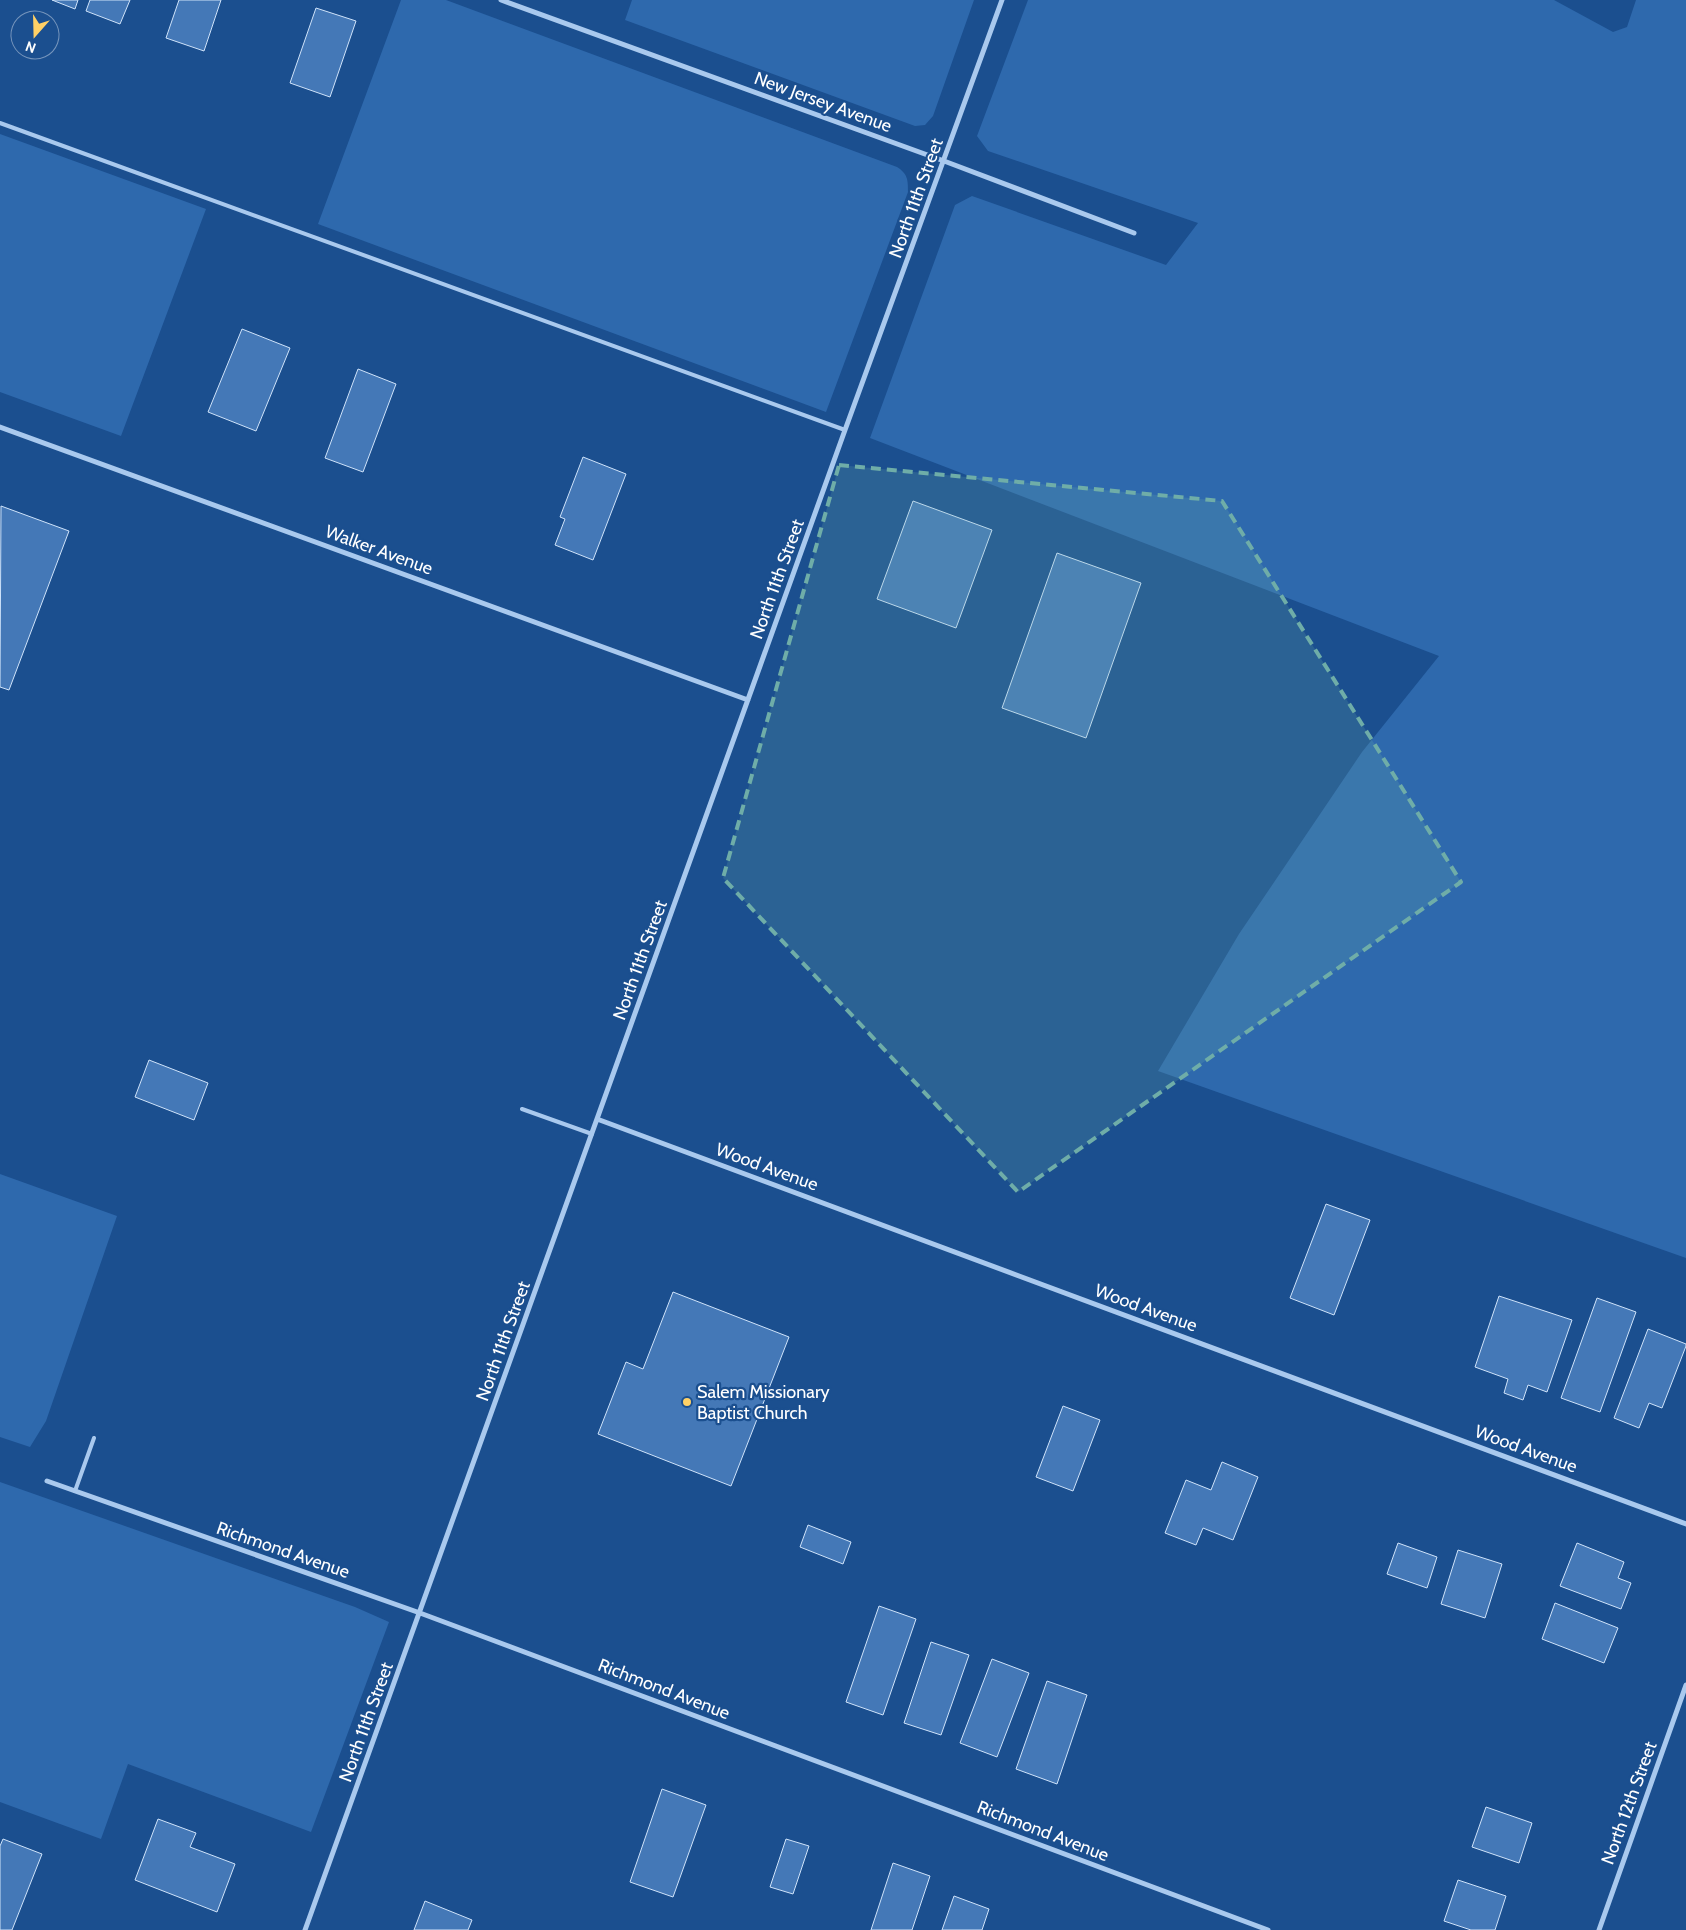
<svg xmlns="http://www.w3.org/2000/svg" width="1686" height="1930" viewBox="0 0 1686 1930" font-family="Cabin,sans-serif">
<rect width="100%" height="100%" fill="#1b4f8f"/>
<path fill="#2e69ad" d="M401,0h45l451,167c11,7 11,13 11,25l-82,220 -508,-188z
M632,0h342l-41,116 -8,9 -10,1 -290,-106z
M1028,0h526l59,32 14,-5 9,-27h50v1258l-528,-187 81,-137 123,-182 77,-96 -569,-218 85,-233 17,-9 194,69 32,-42 -210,-72 -11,-15z
M0,134l206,75 -85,227 -121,-44z
M0,1174l117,42 -71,205 -16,26 -30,-10z
M0,1482l355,125 34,15 -78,210 -183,-68 -27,75 -101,-37z"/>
<path fill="#4478b7" stroke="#cfe3fa" d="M52,0h26l-3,9z
M90,0h40l-10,24 -34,-13z
M179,0h42l-17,51 -38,-13z
M316,8l40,13 -26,76 -40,-14z
M242,329l48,19 -34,83 -48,-19z
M358,369l38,15 -33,88 -38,-14z
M583,457l43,17 -33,86 -38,-15 10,-26 -5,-2z
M913,501l79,29 -36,98 -79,-29z
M1,506l68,25 -60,159 -9,-3z
M1057,553l84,30 -55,155 -84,-30z
M149,1060l59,23 -14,37 -59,-23z
M1326,1204l44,16 -36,95 -44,-17z
M673,1292l116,45 -58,149 -133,-52 28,-72 17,7z
M1499,1296l73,24 -25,72 -19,-7 -5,15 -19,-7 4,-14 -33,-12z
M1597,1298l39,14 -36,100 -39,-14z
M1648,1329l38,15v2l-24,62 -13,-5 -10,25 -25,-10z
M1063,1406l37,14 -27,71 -37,-14z
M1222,1462l36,15 -25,63 -30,-12 -7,17 -31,-12 21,-53 25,10z
M808,1525l43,17 -8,22 -43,-17z
M1398,1543l39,14 -10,31 -40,-14z
M1577,1543l47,19 -6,16 13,5 -10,26 -61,-23z
M1458,1550l44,14 -17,54 -44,-14z
M1555,1603l63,25 -14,35 -62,-24z
M879,1606l37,13 -33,96 -37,-13z
M931,1642l38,13 -28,80 -37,-12z
M992,1659l37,14 -32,84 -37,-14z
M1047,1681l40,14 -30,89 -41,-15z
M662,1789l44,16 -33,92 -43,-15z
M1486,1807l46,16 -13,40 -47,-16z
M158,1819l38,14 -6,14 45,17 -18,48 -82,-32z
M3,1839l39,15 -30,76h-12v-84z
M786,1839l23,7 -16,48 -23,-7z
M893,1863l37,13 -18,54h-41z
M1458,1880l48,16 -11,34h-24l-27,-9z
M954,1896l35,13 -7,21h-40z
M425,1901l47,19 -4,10h-54z"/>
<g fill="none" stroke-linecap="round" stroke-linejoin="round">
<path stroke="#a9c9ee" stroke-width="4" d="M0,123l845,307
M522,1109l70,25
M75,1491l19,-53"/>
<path stroke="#a9c9ee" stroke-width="5" d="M501,0l443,161 190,72
M0,427l748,273
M597,1119l1089,405
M47,1481l373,132 848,317
M305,1930l540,-1500 157,-430
M1599,1930l87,-245"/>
</g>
<path fill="#6fada8" fill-opacity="0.2" stroke="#6fada8" stroke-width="4" stroke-dasharray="10 6" stroke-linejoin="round" d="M839,465l383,36 239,381 -443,310 -295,-314z"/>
<circle fill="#ffd166" stroke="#1b4f8f" stroke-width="2" cx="687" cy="1402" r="5"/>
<g text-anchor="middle" stroke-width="4.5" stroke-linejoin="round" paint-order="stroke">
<g font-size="18" fill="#fff" stroke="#1b4f8f">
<text transform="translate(823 102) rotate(20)" y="6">New Jersey Avenue</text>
<text transform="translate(916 198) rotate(-70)" y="6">North 11th Street</text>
<text transform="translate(379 550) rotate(20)" y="6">Walker Avenue</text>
<text transform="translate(777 579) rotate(-70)" y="6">North 11th Street</text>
<text transform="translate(640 960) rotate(-70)" y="6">North 11th Street</text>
<text transform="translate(767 1167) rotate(20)" y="6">Wood Avenue</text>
<text transform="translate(1146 1308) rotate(20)" y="6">Wood Avenue</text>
<text transform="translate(503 1341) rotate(-70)" y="6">North 11th Street</text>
<text transform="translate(1526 1449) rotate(20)" y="6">Wood Avenue</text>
<text transform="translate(283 1550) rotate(19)" y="6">Richmond Avenue</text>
<text transform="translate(664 1689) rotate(21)" y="6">Richmond Avenue</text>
<text transform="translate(366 1722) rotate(-70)" y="6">North 11th Street</text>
<text transform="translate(1629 1803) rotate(-70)" y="6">North 12th Street</text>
<text transform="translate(1043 1831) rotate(21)" y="6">Richmond Avenue</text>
</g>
<g font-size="18" fill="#fff" stroke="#1b4f8f" text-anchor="start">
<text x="697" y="1398">Salem Missionary<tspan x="697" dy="21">Baptist Church</tspan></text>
</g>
</g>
<g transform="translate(35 35) rotate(200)"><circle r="24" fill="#1b4f8f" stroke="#7695bc"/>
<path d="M0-4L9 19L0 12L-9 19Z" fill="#ffd166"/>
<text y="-8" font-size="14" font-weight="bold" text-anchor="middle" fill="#ffffff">N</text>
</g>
</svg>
